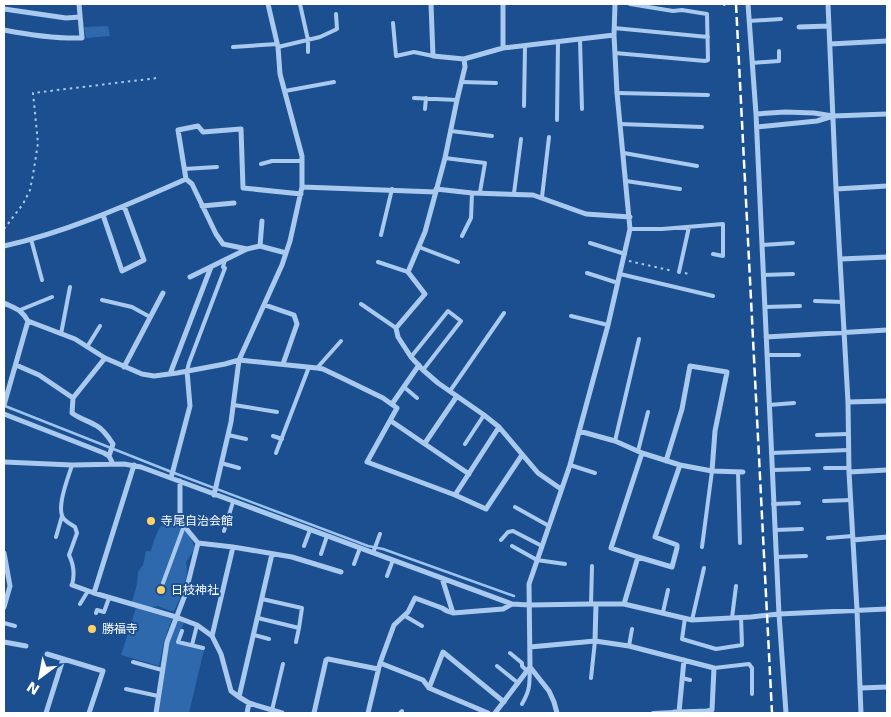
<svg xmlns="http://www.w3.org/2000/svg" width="891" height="717" viewBox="0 0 891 717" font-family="'DejaVu Sans','Noto Sans JP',sans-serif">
<rect width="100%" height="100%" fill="#1b4f8f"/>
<path fill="#2e69ad" d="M108,26l2,10 -24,2 -2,-11z
M176,522c6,5 19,18 18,26 -1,5 -5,9 -8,14 2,10 1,21 -7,29l2,5 -7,15h-3l-13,-5 -5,1h-7l-14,-5 5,-18 1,-12 5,-7 3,-14h5c1,-6 6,-20 10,-25z
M136,608l36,11 -8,22 -5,25 -38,-11z
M179,620l5,2 -7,21 27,7 -15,63h-31l11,-71 7,-20z"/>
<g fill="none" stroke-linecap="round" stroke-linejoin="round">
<path stroke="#9cc4f0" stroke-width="2.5" d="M5,406l164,65 199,75 15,3 131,47"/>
<path stroke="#a9c9ee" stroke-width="2" stroke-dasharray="2.5 4" stroke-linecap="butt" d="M724,4v1h3
M4,229l19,-25 7,-14 3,-15 5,-32 -5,-50 124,-15
M629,261l44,10
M685,273l6,2"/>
<path stroke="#a9c9ee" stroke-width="4" d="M300,4l8,36v12
M749,21l32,-2
M393,23l3,33 18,-4 19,4
M614,28l94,9
M580,40l2,69
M233,47l44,-3
M278,47l42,-10 17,-8 -1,-15
M615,53l90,8 3,-1 -1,-46 -25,-4 -9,1 -43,-7
M752,63l27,-2v-10
M462,82l34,1
M285,91l49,-9
M617,93l91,2
M414,98l43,2
M524,106l1,-59
M425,109l1,-11
M557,120l1,-78
M620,124l82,3
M451,131l41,5
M624,153l73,13
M445,158l40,5 -5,29
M261,164l11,-3h30
M184,169l33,-2
M626,181l54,8
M514,193l7,-54
M542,197l7,-60
M630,229h32l61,-5v32l-10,-2
M381,235l11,-46
M462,236l9,-18 1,-25
M31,239l11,41
M590,243l35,11
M762,245l31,-2
M419,247l39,15
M378,262l30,10
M679,272l10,-45
M587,273l31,10
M620,274l93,22
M763,275l30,-1
M102,300l30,7 18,10
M815,301l28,1
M361,304l35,24
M765,307l35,-1
M20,310l32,-13
M571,316l37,9
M61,334l9,-47
M87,347l13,-21
M767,355h32
M411,357l37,-46 13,10 -38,49
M317,368l24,-27
M187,371l2,-8 36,-95 -2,-1 2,-7
M404,387l13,11
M450,391l54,-78
M234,405l43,7
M769,405l25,-2
M228,435l18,4
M817,435l31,-1
M273,436l9,3
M615,441l24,-102
M465,444l19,-29
M638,451l10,-39
M276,453l33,-86
M771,453l78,-3
M221,463l18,5
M570,465l25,8
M825,468h24
M772,470l37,-1
M738,472l2,71
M824,501l27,-1
M773,504l26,-1
M515,507l34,19
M775,530l27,-1
M224,531l9,-29
M56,537l6,-21
M828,538l25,-2
M501,540l7,-8 5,-1 29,15
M304,546l6,-16
M512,546l25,14 28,4
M702,547l10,-76
M373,553l7,-19
M321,554l6,-18
M776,557l30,-1
M354,564l6,-16
M387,576l6,-16
M163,583l21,-57
M72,585c3,-11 2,-20 -3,-30l8,-22 -2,-6c-3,-2 -7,-4 -10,-7 -11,-9 4,-44 7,-55
M80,604l8,-13
M591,604l1,-38
M663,612l5,-22
M96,613l1,-3 7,2 5,-14
M405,616l17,10
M258,618l41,10 3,-20 -40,-9
M685,618l-3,21 34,10 26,-4 -1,-28
M732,618l4,-32
M692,620l12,-52
M4,623l11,3
M182,631l-4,11 25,6
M254,635l15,4
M296,642l3,-14
M192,645l5,-20
M629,646l3,-17
M510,653l12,10v3l5,5
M133,662l29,8
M497,666l21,17
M714,668l35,-4 3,4v26
M591,678l4,-37
M682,678l8,2
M126,689l32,7
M522,704c9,-16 7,-19 8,-36
M272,710l11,-46
M400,713l2,-2
M653,713l21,-1"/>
<path stroke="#a9c9ee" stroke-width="5" d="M431,4l2,52 31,3 1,8 -8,33 -12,58 -20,74 -17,40 17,22 -29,34 2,9 13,20 12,13 15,13 46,32 15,12 39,46 23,16
M503,4v44
M748,4l8,110 23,500 7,99
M828,4l8,185 12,213 1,70 8,138 4,103
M4,9l62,9 14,-1
M799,27l30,-1
M4,30c26,5 51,9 78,8l-3,-34
M830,44l57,-3
M464,59l39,-11 111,-13
M756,114l29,-2 29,1 19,3 54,-2
M757,127l60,-6 13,-4
M186,179l-8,-49 20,-4 5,6 38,-3 2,59 58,6
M302,187l134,5
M436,189l36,4 61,2 53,19 44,3
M836,189l51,-3
M202,206l32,-3
M103,215l19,56 22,-11 -20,-54
M4,246c63,-14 123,-41 182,-67l6,5 24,50 7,10 24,5
M260,246l2,-25
M841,259l46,-2
M190,277l57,-28 13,-3 26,7
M4,303c12,6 17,6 24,18l-24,84
M265,305l29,10 3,9 -14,40
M28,321l47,18 30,19 37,16 12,2 23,-3 48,-9 14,-4 78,8 6,1 21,10 39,19 14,10 -30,54 88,33 31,14 36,-54
M766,337l121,-7
M105,358l-32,40 -1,15c8,6 17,8 25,13 7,4 12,12 16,18l-4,12
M16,365l23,10 34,23
M124,367l39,-74
M170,374l41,-107
M848,402l39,-1
M392,404l27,-39
M4,414l100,39 5,3 4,8
M391,421l78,53
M579,431l36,10 27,12 38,12 32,6 31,1
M425,443l32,-47
M642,453l-31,95 27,9 34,10 5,-19v-3l-22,-8 25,-72
M666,461l16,-52 8,-43 37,6 -12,59 -3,40
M4,462l68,3 52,-1 17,3 371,137 17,1 62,-1h33l68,16 59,-3 28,-3 108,-5
M849,472l38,-2
M171,478l19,-72 -3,-35
M214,495l17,-73 8,-62 43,-95 8,-24 12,-54v-31l-22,-82 -2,-27 -10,-43
M455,495l44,-68
M853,540l34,-3
M198,543l35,4 59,10 49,15
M233,547l-21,89 9,18 10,37 8,6 10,6 33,10
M4,553l6,33 -6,21
M442,578l11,35
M72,585l22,8 82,24 21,8 15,11
M94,593l40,-128
M624,604l14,-47
M595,641l1,-37
M4,642l22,4
M530,647l65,-6 34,5 85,22 -2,42 -5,1 1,2
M47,654l56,17 -14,42
M380,663l43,17 6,8 59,25
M429,688l14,-36 61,50
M860,688l27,-1
M239,697l33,-143
M679,712l28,-1
M46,713l17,-54
M156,713l11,-71 18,-47 13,-52 -18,-22v-40
M247,713l2,-10
M314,713l12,-53 2,-1 50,10
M368,713l12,-50 14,-38 14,-13 7,-14 27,10 5,3 6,2 50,-4 9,-5
M495,713l35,-46
M557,713l-3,-11 -5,-11 -19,-24 -1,-83 41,-119 38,-140 22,-96 -13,-136 -3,-58 1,-31
M674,713v-1h5l5,-52"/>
<path stroke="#fff" stroke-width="2.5" stroke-dasharray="9 4" stroke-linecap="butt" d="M736,4l36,709"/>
</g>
<g fill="#ffd166" stroke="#1b4f8f" stroke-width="2">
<circle cx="151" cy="521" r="5"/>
<circle cx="161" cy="590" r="5"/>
<circle cx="92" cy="629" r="5"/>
</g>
<g text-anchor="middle" stroke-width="4" stroke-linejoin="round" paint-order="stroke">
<g font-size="12" fill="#fff" stroke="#1b4f8f" text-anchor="start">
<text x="161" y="525">寺尾自治会館</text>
<text x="171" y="594">日枝神社</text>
<text x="102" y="633">勝福寺</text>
</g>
</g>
<rect width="891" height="717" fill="none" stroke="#ffffff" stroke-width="10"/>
<g transform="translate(40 677) rotate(212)" stroke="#1b4f8f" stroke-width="4" paint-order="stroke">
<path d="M0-4L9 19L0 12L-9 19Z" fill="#ffffff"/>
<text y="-8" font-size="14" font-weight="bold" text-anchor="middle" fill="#ffffff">N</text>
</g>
</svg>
